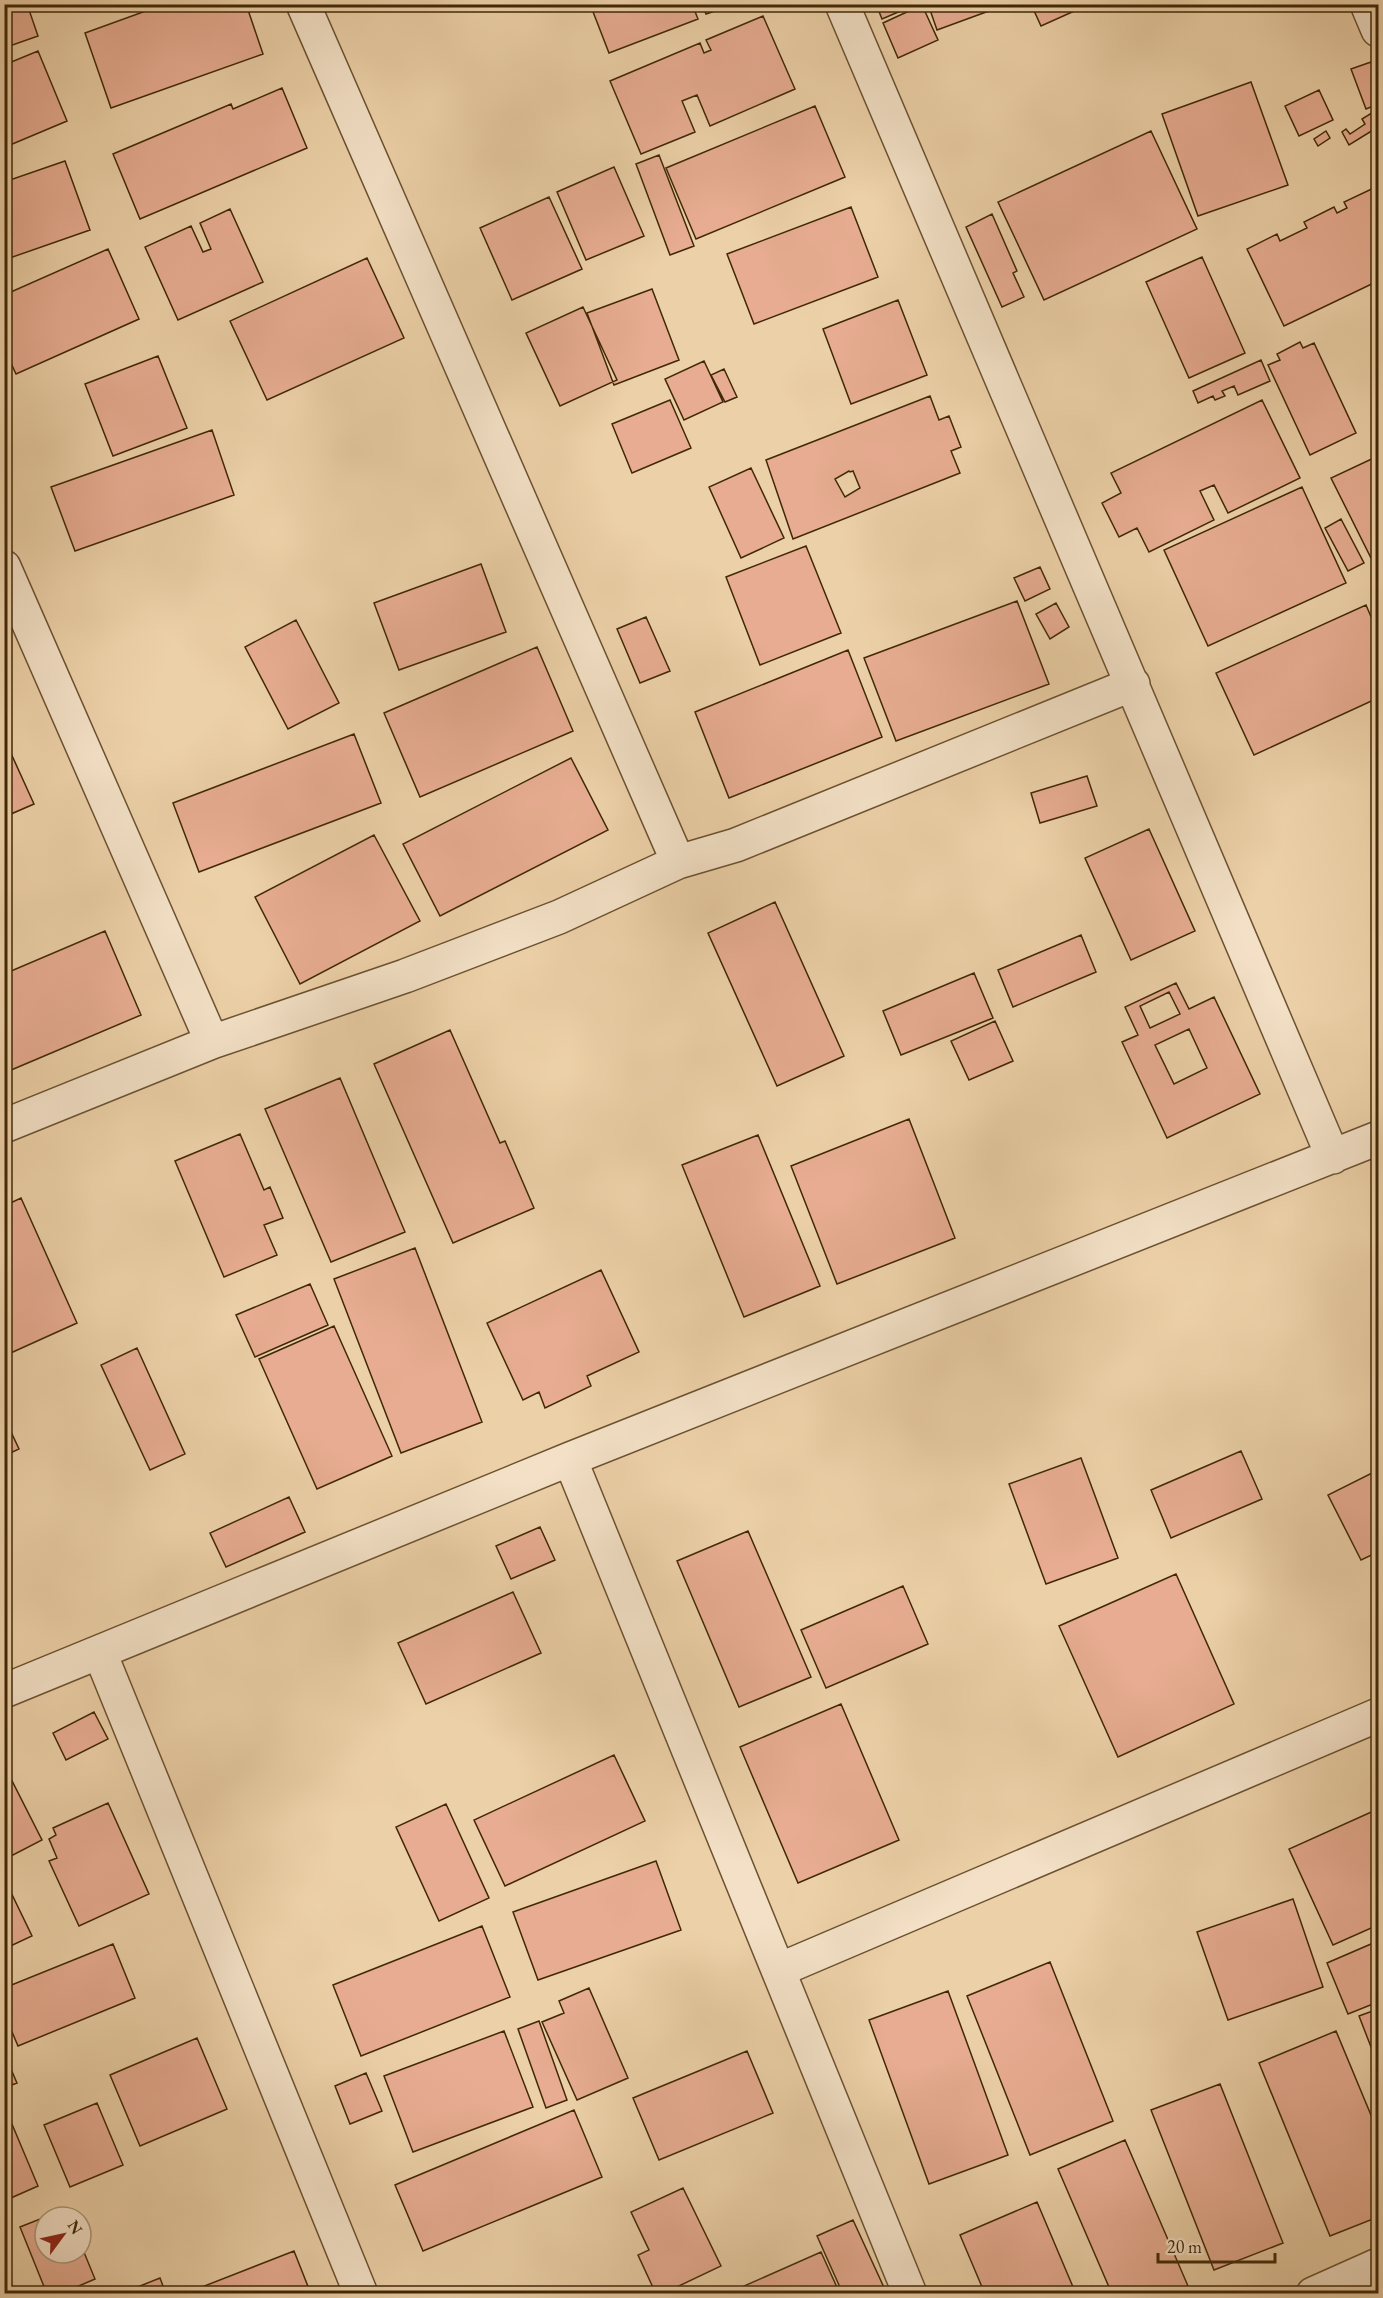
<svg xmlns="http://www.w3.org/2000/svg" width="1383" height="2298" viewBox="0 0 1383 2298" font-family="'EB Garamond',serif">
<rect width="100%" height="100%" fill="#ecd0a7"/>
<filter id="stains"><feTurbulence type="fractalNoise" baseFrequency=".00333" numOctaves="4"/><feColorMatrix values="0 0 0 0 .2 0 0 0 0 .09 0 0 0 0 .02 0 0 0 .5 -.17"/></filter>
<radialGradient id="worn" r=".72"><stop offset=".6" stop-color="#630" stop-opacity="0"/><stop offset="1" stop-color="#630" stop-opacity=".3"/></radialGradient>
<path fill="#e7ac91" stroke="#402808" stroke-width="1.5" fill-rule="evenodd" d="M4,4h23l11,32 -34,12z
M165,4h81l17,50 -152,54 -26,-75z
M590,4h102l6,15 -89,34z
M702,4h34l-30,10z
M876,4h41l-35,15z
M928,4h80l-71,26z
M1031,4h59l-49,22z
M922,5l16,35 -40,18 -15,-35z
M763,16l32,73 -85,37 -13,-31 -15,6 13,31 -54,22 -31,-73 90,-38 4,10 7,-3 -5,-10z
M38,51l29,70 -57,24 -6,-12v-68z
M1371,62l7,21v21l-12,5 -15,-40z
M1251,82l37,103 -90,31 -36,-102z
M282,88l25,60 -167,71 -27,-65 118,-50 2,5z
M1319,90l14,30 -34,16 -14,-30z
M815,106l30,71 -149,62 -30,-71z
M1378,109v18l-29,18 -7,-13 4,-3 4,5 15,-10 -3,-5z
M1151,131l46,98 -153,71 -46,-98z
M1326,131l4,7 -12,8 -4,-7z
M659,155l35,91 -24,9 -34,-91z
M65,161l25,69 -86,30v-78z
M614,167l30,69 -58,24 -29,-68z
M1378,186v95l-94,45 -37,-77 30,-15 3,7 27,-13 -3,-6 30,-15 3,6 10,-5 -3,-6z
M549,197l33,72 -70,31 -32,-72z
M851,207l27,70 -124,47 -27,-70z
M230,209l33,73 -85,38 -33,-73 46,-21 12,26 8,-3 -11,-26z
M992,214l25,57 -4,2 11,24 -22,10 -36,-80z
M108,249l31,70 -123,55 -12,-26v-53z
M1202,257l43,96 -56,25 -43,-96z
M367,258l37,80 -137,62 -37,-79z
M652,289l27,71 -65,25 -27,-72z
M898,300l29,75 -76,29 -28,-75z
M583,307l34,73 -57,26 -34,-73z
M1300,342l3,6 11,-5 42,90 -46,22 -42,-90 12,-5 -3,-6z
M158,356l29,72 -74,28 -28,-72z
M1261,360l9,21 -32,14 -4,-9 -12,5 3,5 -10,4 -2,-4 -15,7 -5,-12z
M704,361l19,41 -39,18 -19,-41z
M724,369l13,28 -12,5 -14,-27z
M930,396l9,24 10,-4 12,31 -10,4 9,22 -167,66 -27,-79zM849,471l1,1 3,-1 7,17 -15,9 -10,-18z
M670,400l21,48 -59,25 -20,-49z
M1262,400l38,78 -72,35 -14,-28 -14,6 14,29 -65,32 -12,-24 -18,9 -17,-34 19,-10 -10,-20z
M212,430l22,65 -159,56 -24,-64z
M1378,456v99l-7,3 -40,-80z
M751,468l33,70 -43,20 -32,-71z
M1302,487l44,96 -138,63 -44,-96z
M1341,519l23,44 -16,8 -23,-43z
M806,546l35,87 -81,32 -34,-88z
M481,564l25,68 -107,38 -25,-67z
M1040,567l10,22 -25,12 -11,-23z
M1017,601l32,83 -153,57 -32,-83z
M1056,603l13,24 -19,12 -14,-25z
M1366,605l12,28v65l-124,57 -38,-82z
M646,617l24,54 -30,12 -23,-54z
M296,620l43,83 -51,26 -43,-82z
M537,647l36,84 -153,66 -36,-84z
M848,650l34,87 -153,61 -34,-86z
M354,734l27,69 -182,69 -26,-69z
M4,738l30,66 -30,13z
M571,758l37,72 -168,86 -37,-72z
M1087,776l10,30 -57,17 -9,-30z
M1149,829l46,102 -64,29 -46,-102z
M374,835l46,86 -120,63 -45,-87z
M775,902l69,154 -67,30 -69,-153z
M105,931l36,84 -137,58v-99z
M1081,935l15,37 -83,35 -15,-37z
M974,973l19,45 -92,37 -18,-44z
M1176,983l13,26 25,-12 46,97 -93,44 -45,-96 16,-7 -13,-28zM1169,992l11,22 -30,14 -10,-22zM1189,1029l18,39 -33,16 -19,-39z
M995,1021l18,40 -44,19 -18,-39z
M450,1030l50,113 5,-2 29,67 -81,35 -79,-179z
M340,1078l65,154 -74,30 -66,-153z
M909,1119l46,119 -118,46 -46,-118z
M240,1134l24,56 6,-3 13,31 -19,7 13,30 -53,22 -49,-116z
M758,1135l62,151 -76,31 -62,-152z
M21,1198l56,125 -73,33v-150z
M415,1248l67,174 -81,31 -67,-174z
M601,1270l38,82 -52,24 4,10 -46,22 -6,-16 -16,8 -36,-77z
M310,1284l18,41 -73,32 -19,-42z
M334,1326l58,130 -75,33 -58,-130z
M137,1348l48,106 -35,16 -49,-105z
M4,1417l15,32 -15,7z
M1241,1451l21,48 -91,39 -20,-48z
M1081,1458l37,100 -72,26 -37,-100z
M1378,1470v82l-17,8 -33,-65z
M289,1497l16,35 -79,35 -16,-34z
M540,1527l15,33 -44,19 -15,-33z
M748,1531l63,146 -72,30 -62,-146z
M1176,1574l58,130 -116,53 -59,-131z
M903,1586l25,58 -102,44 -25,-58z
M513,1592l28,61 -115,51 -28,-61z
M841,1704l58,136 -101,43 -58,-136z
M94,1712l14,27 -42,21 -13,-27z
M614,1755l31,66 -140,65 -31,-66z
M5,1767l37,73 -31,16 -7,-11z
M108,1803l41,91 -70,32 -30,-65 8,-3 -8,-19 7,-4 -3,-7z
M446,1804l43,94 -50,23 -43,-94z
M1378,1809v116l-45,20 -44,-96z
M656,1861l25,69 -143,50 -25,-68z
M4,1878l28,58 -28,13z
M1293,1899l30,88 -95,33 -31,-88z
M482,1926l28,71 -149,59 -28,-71z
M1378,1941v61l-30,12 -21,-51z
M113,1944l22,54 -117,48 -14,-33v-25z
M1050,1962l63,159 -83,34 -63,-159z
M589,1988l39,90 -51,22 -35,-78 22,-9 -5,-12z
M948,1991l60,164 -79,29 -60,-164z
M1378,2009v56l-19,-49z
M539,2021l28,79 -21,8 -28,-79z
M504,2031l29,76 -120,45 -29,-76z
M1336,2031l42,101v85l-48,19 -71,-173z
M197,2038l30,71 -87,37 -30,-71z
M747,2051l26,62 -114,47 -26,-62z
M4,2053l13,30 -13,5z
M366,2073l16,38 -32,13 -15,-38z
M1220,2084l63,159 -69,27 -63,-160z
M97,2103l26,62 -53,22 -26,-62z
M574,2110l28,67 -179,74 -28,-66z
M9,2117l29,69 -34,15v-82z
M1125,2140l63,146 -19,8h-57l-54,-125z
M683,2188l38,78 -59,28h-6l-18,-39 11,-5 -18,-38z
M1037,2202l39,92h-91l-25,-59z
M67,2209l3,8h-24z
M45,2217v36h36v-8l14,34 -35,15h-13l-27,-67z
M853,2220l34,74h-44l-26,-58z
M294,2251l17,43h-127z
M821,2252l19,42h-114z
M4,2265l10,25 -10,3z
M160,2278l6,16h-46z"/>
<g fill="none" stroke-linecap="round" stroke-linejoin="round">
<g stroke="#6b5230" stroke-width="36">
<path id="minor" d="M303,4l375,858
M842,4l491,1153
M1367,4l11,26
M4,567l208,475
M4,1126l208,-84 193,-66 154,-59 119,-55 58,-17 397,-161
M570,1459l340,835
M100,1653l261,641
M4,1691l566,-232 808,-321
M779,1970l599,-255
M1313,2294l65,-29"/>
</g>
<use href="#minor" stroke="#f3e0c6" stroke-width="33"/>
</g>
<rect width="1383" height="2298" fill="none" stroke="#ecd0a7" stroke-width="24"/>
<rect x="6" y="6" width="1371" height="2286" fill="none" stroke="#402808" stroke-width="3"/>
<rect x="12" y="12" width="1359" height="2274" fill="none" stroke="#402808" stroke-width="1.5"/>
<g transform="translate(63 2235) rotate(57)"><circle r="28" fill="#f3e0c6" stroke="#ab967a" stroke-width="1.5"/>
<path d="M0-4.5L10 22L0 15L-10 22Z" fill="#8f2418"/>
<text y="-9" font-size="16" font-weight="bold" text-anchor="middle" fill="#402808">N</text>
</g>
<path d="M1158 2253v9h117v-9" fill="none" stroke="#402808" stroke-width="3"/>
<text x="1167" y="2253" font-size="18" fill="#402808" stroke="#f3e0c6" stroke-width="4.5" paint-order="stroke">20 m</text>
<rect width="100%" height="100%" filter="url(#stains)"/>
<rect width="100%" height="100%" fill="url(#worn)"/>
</svg>
